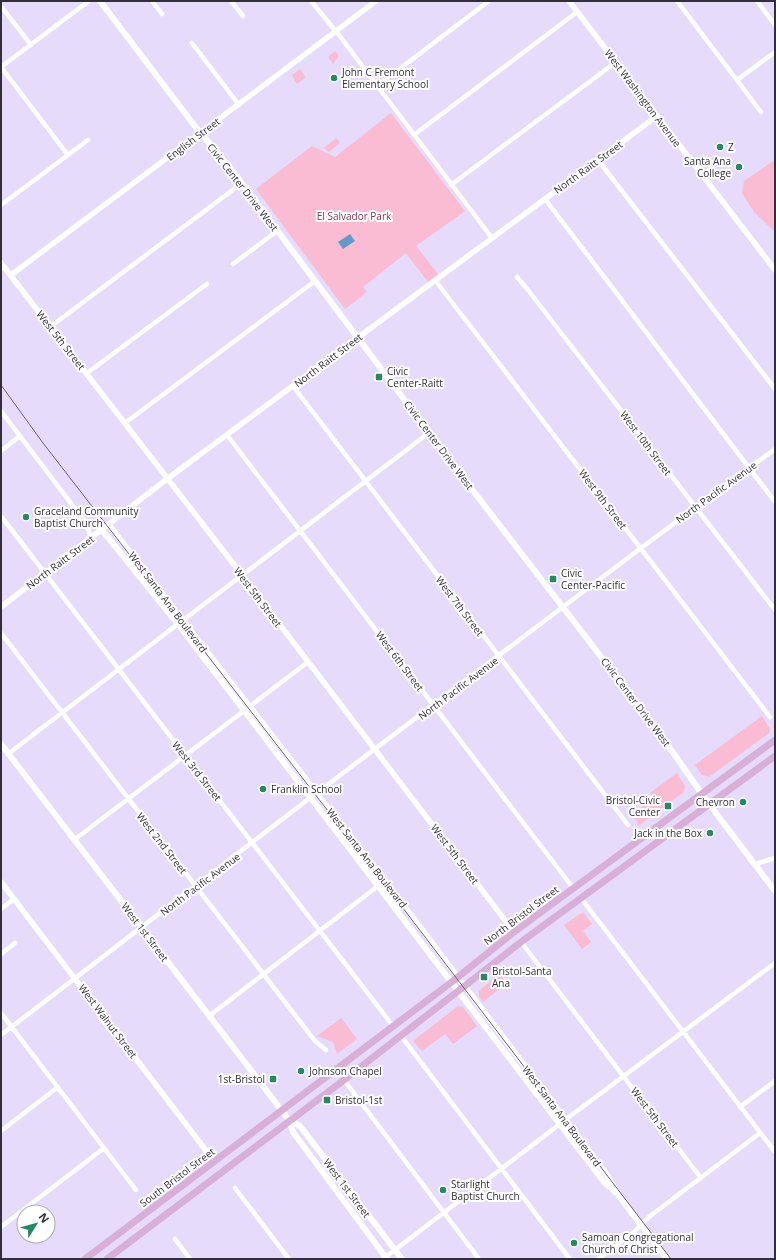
<svg xmlns="http://www.w3.org/2000/svg" width="776" height="1260" viewBox="0 0 776 1260" font-family="'Open Sans',sans-serif">
<rect width="100%" height="100%" fill="#e6dbfb"/>
<path fill="#f9bcd2" d="M335,51l4,5 -6,8 -5,-7z
M300,69l6,8 -9,7 -5,-9z
M391,113l74,98 -49,35 22,28 -10,8 -22,-29 -43,34 4,5 -22,17 -89,-120 56,-43 23,11z
M336,138l4,5 -11,9 -5,-4z
M775,160v72l-21,-20 -12,-19 2,-12z
M762,716l8,13 -1,4 -60,44 -7,-2 -7,-10z
M677,773l8,13 -1,6 -46,34 -1,-5 -5,-6 22,-17 -4,-5z
M583,912l9,12 -9,7 8,11 -9,7 -18,-24z
M499,974l8,9 -24,19 -4,-6v-5z
M458,1006l5,1 14,19 -24,18 -8,-10 -23,17 -9,-10z
M341,1018l16,21 -20,15 -4,-12 -16,-6z"/>
<path fill="#639ac8" d="M350,234l5,7 -12,8 -5,-7z"/>
<g fill="none" stroke-linecap="round" stroke-linejoin="round">
<path stroke="#fff" stroke-width="4.5" d="M152,1l10,13
M231,1l12,15
M311,1l28,34 153,203
M677,1l84,111
M757,1l18,24
M1,6l30,39
M192,43l47,62
M737,80l38,-28
M377,86l112,-85
M414,135l163,-123
M68,155l-67,-88 88,-66
M598,160l177,229
M451,185l165,-123
M545,199l230,303
M1,205l87,-65
M233,264l44,-33
M517,277l11,13 247,320
M435,280l335,437
M50,327l192,-144
M87,373l120,-89
M293,386l335,439
M1,411l85,112 5,15
M125,423l190,-142
M227,435l346,453
M1,451l19,-15
M1,516l392,510
M182,621l248,-189
M1,633l314,408 11,9
M249,707l59,-45
M8,754l170,-130
M74,840l171,-130
M755,864l20,-6
M581,898l194,254
M1,909l13,-10
M521,942l180,236
M1,954l14,-11
M1,1013l135,177
M209,1016l169,-130
M1,1035l305,-234 335,-253 134,-99
M401,1036l169,223
M344,1080l135,179
M740,1107l35,-26
M565,1120l210,-157
M1,1131l57,-44
M235,1188l54,71
M1,1227l103,-79
M175,1239l15,20
M383,1259l177,-135
M598,1259l36,-27 15,-15 111,-84"/>
<path stroke="#fff" stroke-width="5.5" d="M569,1l206,269
M1,263l241,312 272,357
M11,275l365,-274
M1,607l166,-128 490,-363
M1,882l213,279"/>
<path stroke="#fff" stroke-width="6" d="M100,1l94,124 37,44 233,310 189,245 56,80 66,87
M109,525l302,390 196,260 12,21 48,63
M102,530l76,94 426,558 11,10
M1,744l288,376 4,12 94,127
M289,1120l11,6 102,133"/>
<path stroke="#d8afd6" stroke-width="7" d="M85,1259l368,-278 61,-49 261,-192
M107,1259l237,-179 177,-138 254,-186"/>
<path stroke="#666072" stroke-width="1" d="M1,385l42,58 340,439 288,377"/>
</g>
<g fill="#278962" stroke="#fff" stroke-width="1.5">
<circle cx="334" cy="78" r="4"/>
<circle cx="720" cy="147" r="4"/>
<circle cx="739" cy="167" r="4"/>
<rect x="375" y="373" width="8" height="8" rx="2"/>
<circle cx="26" cy="517" r="4"/>
<rect x="549" y="575" width="8" height="8" rx="2"/>
<circle cx="263" cy="789" r="4"/>
<circle cx="743" cy="802" r="4"/>
<rect x="664" y="802" width="8" height="8" rx="2"/>
<circle cx="710" cy="833" r="4"/>
<rect x="480" y="973" width="8" height="8" rx="2"/>
<circle cx="301" cy="1071" r="4"/>
<rect x="269" y="1075" width="8" height="8" rx="2"/>
<rect x="323" y="1096" width="8" height="8" rx="2"/>
<circle cx="443" cy="1190" r="4"/>
<circle cx="574" cy="1243" r="4"/>
</g>
<g text-anchor="middle" stroke-width="4" stroke-linejoin="round" paint-order="stroke">
<g font-size="10" fill="#322e3a" stroke="#fff" text-anchor="start">
<text x="342" y="76">John C Fremont<tspan x="342" dy="12">Elementary School</tspan></text>
<text x="728" y="151">Z</text>
<text x="731" y="165" text-anchor="end">Santa Ana<tspan x="731" dy="12">College</tspan></text>
<text x="387" y="375">Civic<tspan x="387" dy="12">Center-Raitt</tspan></text>
<text x="34" y="515">Graceland Community<tspan x="34" dy="12">Baptist Church</tspan></text>
<text x="561" y="577">Civic<tspan x="561" dy="12">Center-Pacific</tspan></text>
<text x="271" y="793">Franklin School</text>
<text x="660" y="804" text-anchor="end">Bristol-Civic<tspan x="660" dy="12">Center</tspan></text>
<text x="735" y="806" text-anchor="end">Chevron</text>
<text x="702" y="837" text-anchor="end">Jack in the Box</text>
<text x="492" y="975">Bristol-Santa<tspan x="492" dy="12">Ana</tspan></text>
<text x="309" y="1075">Johnson Chapel</text>
<text x="265" y="1083" text-anchor="end">1st-Bristol</text>
<text x="335" y="1104">Bristol-1st</text>
<text x="451" y="1188">Starlight<tspan x="451" dy="12">Baptist Church</tspan></text>
<text x="582" y="1241">Samoan Congregational<tspan x="582" dy="12">Church of Christ</tspan></text>
</g>
<g font-size="10" fill="#322e3a" stroke="#fff">
<text transform="translate(643 98) rotate(53)" y="4">West Washington Avenue</text>
<text transform="translate(193 139) rotate(-37)" y="4">English Street</text>
<text transform="translate(588 167) rotate(-36)" y="4">North Raitt Street</text>
<text transform="translate(243 187) rotate(52)" y="4">Civic Center Drive West</text>
<text transform="translate(61 340) rotate(52)" y="4">West 5th Street</text>
<text transform="translate(328 360) rotate(-37)" y="4">North Raitt Street</text>
<text transform="translate(646 443) rotate(53)" y="4">West 10th Street</text>
<text transform="translate(439 445) rotate(53)" y="4">Civic Center Drive West</text>
<text transform="translate(716 492) rotate(-36)" y="4">North Pacific Avenue</text>
<text transform="translate(603 499) rotate(53)" y="4">West 9th Street</text>
<text transform="translate(60 562) rotate(-37)" y="4">North Raitt Street</text>
<text transform="translate(258 597) rotate(53)" y="4">West 5th Street</text>
<text transform="translate(168 602) rotate(53)" y="4">West Santa Ana Boulevard</text>
<text transform="translate(460 606) rotate(53)" y="4">West 7th Street</text>
<text transform="translate(400 661) rotate(53)" y="4">West 6th Street</text>
<text transform="translate(458 688) rotate(-37)" y="4">North Pacific Avenue</text>
<text transform="translate(636 702) rotate(53)" y="4">Civic Center Drive West</text>
<text transform="translate(197 771) rotate(52)" y="4">West 3rd Street</text>
<text transform="translate(162 843) rotate(52)" y="4">West 2nd Street</text>
<text transform="translate(455 854) rotate(53)" y="4">West 5th Street</text>
<text transform="translate(367 858) rotate(52)" y="4">West Santa Ana Boulevard</text>
<text transform="translate(200 884) rotate(-37)" y="4">North Pacific Avenue</text>
<text transform="translate(521 915) rotate(-37)" y="4">North Bristol Street</text>
<text transform="translate(145 932) rotate(53)" y="4">West 1st Street</text>
<text transform="translate(108 1021) rotate(53)" y="4">West Walnut Street</text>
<text transform="translate(562 1116) rotate(53)" y="4">West Santa Ana Boulevard</text>
<text transform="translate(655 1117) rotate(53)" y="4">West 5th Street</text>
<text transform="translate(177 1177) rotate(-37)" y="4">South Bristol Street</text>
<text transform="translate(347 1188) rotate(53)" y="4">West 1st Street</text>
</g>
<g font-size="10" fill="#853256" stroke="#fff">
<text x="354" y="220">El Salvador Park</text>
</g>
</g>
<rect width="776" height="1260" fill="none" stroke="#322e3a" stroke-width="4"/>
<g transform="translate(36 1224) rotate(53)"><circle r="19" fill="#ffffff" stroke="#adabb0"/>
<path d="M0-3L7 15L0 10L-7 15Z" fill="#278962"/>
<text y="-6" font-size="11" font-weight="bold" text-anchor="middle" fill="#322e3a">N</text>
</g>
</svg>
